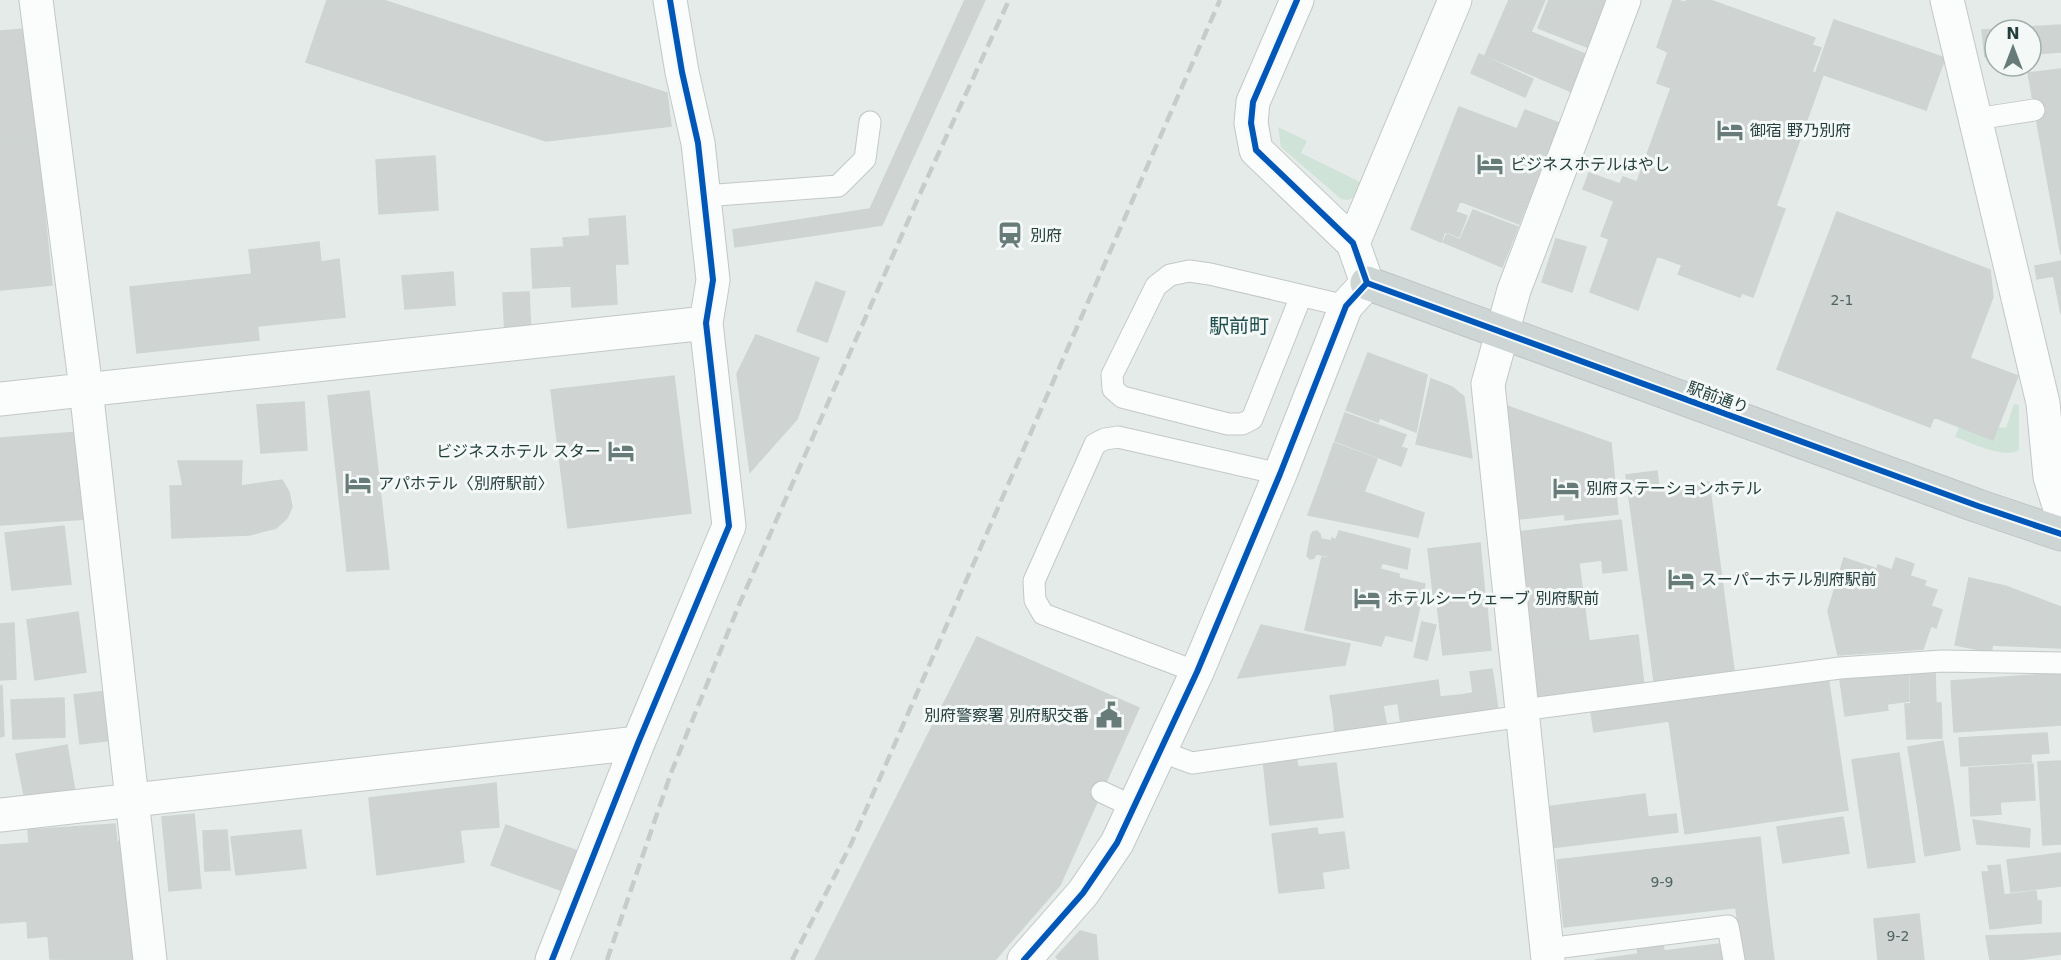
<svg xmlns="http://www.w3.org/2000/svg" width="2061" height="960" viewBox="0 0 2061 960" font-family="'DejaVu Sans','Noto Sans JP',sans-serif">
<rect width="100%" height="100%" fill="#e5ebe9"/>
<path fill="#cfe3d9" d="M1278,127l29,14 -6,12 59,29 -6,15 -6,3 -7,-1 -60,-52z
M2014,404l5,1v45c-15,10 -48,-8 -64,-13l4,-10 34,13 6,-13 7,1z"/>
<path fill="#cfd4d3" stroke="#ced4d2" stroke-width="1.5" d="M327,0h56l284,93 4,33 -125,15 -240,-79z
M965,0h20l-103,225 -147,22 -2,-17 137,-21z
M1509,0h36l-14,32 54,22 -13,38 -87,-37z
M1549,0h57l-19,47 -49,-19z
M1673,0l13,2 1,-2h23l105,38 -3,7 9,3 -9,24 11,3 -47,131 9,3 -32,88 -11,-4 -2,4 -62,-23 4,-9 -25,-9 -19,54 -48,-18 19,-53 -8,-3 13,-35 -31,-12 6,-16 31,11 3,-7 14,5 34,-94 -14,-5 11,-31 -11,-5z
M1834,20l111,38 -19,52 -110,-38z
M2061,25v27l-30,2v-24h-36v26l-10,1 -3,-27z
M26,29l11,106 -37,4v-108z
M1479,54l54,25 -8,18 -54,-24z
M2061,69v186l-33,-182z
M1459,107l58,22 8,-19 34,13 -40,101 -59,-23 -4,10 -33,-12z
M37,135l15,150 -52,5v-151z
M435,156l3,54 -59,4 -3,-54z
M1423,199l44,17 -8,21 -14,-6 -4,11 -30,-13z
M1473,210l45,17 -16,40 -59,-25 4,-8 13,6z
M1837,212l153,58 3,27 -23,61 48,18 -25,64 -59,-23 -4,10 -153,-58z
M625,216l3,48h-13l2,40 -45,3 -1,-21 -38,2 -2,-39 33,-2 -1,-9 27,-2 -1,-17z
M1556,239l30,8 -14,45 -30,-10z
M319,242l2,20 18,-3 6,58 -87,9 -9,-76z
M2061,261v53l-10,-51z
M2051,263l3,13 -17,3 -2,-13z
M453,272l2,33 -50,4 -3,-33z
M252,274l7,66 -122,13 -7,-66z
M816,282l29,10 -18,50 -30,-11z
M529,292l2,42 -26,2 -2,-43z
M756,335l63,23 -22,61 -47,53 -13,-98z
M1368,353l59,22 -11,57 -36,-14 -2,4 -32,-12z
M674,376l17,137 -123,15 -17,-138z
M1431,379l21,8 12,10 8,61 -56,-14z
M369,391l20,178 -42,2 -19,-175z
M304,402l3,48 -46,3 -4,-48z
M1507,406l104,37 7,71 -53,6v-6l-46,5z
M1345,413l61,22 -5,12 6,2 -6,17 -66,-25z
M79,432l7,87 -86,6v-87z
M1334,443l43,16 -13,33 -42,-15z
M178,461h64l-1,25 41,-6 7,12 3,15 -5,11 -11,10 -27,7 -77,3 -2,-52h13z
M1657,471l2,18 50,-7 25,188 -80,11 -28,-206z
M1322,477l102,36 -6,24 -110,-22z
M1621,520l6,50 -24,3 -1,-13 -23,3 -5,-38z
M1574,525l15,116 -58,6 -14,-115z
M64,526l7,58 -59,6 -7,-57z
M1317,531l3,3 1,5 11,2v-3l4,2 3,-9 71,18 -3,20 -25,-6 -2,6 19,5v4l26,6 -13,57 -27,-6 -4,11 -76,-16 17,-73 5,1 1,-2 -12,-2 -2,4 -4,1 -3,-3 4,-21 2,-3z
M1480,543l5,53 -51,5 -6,-52z
M1844,558l33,11 1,-4 14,5 4,-12 18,6 -4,12 16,5 -2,5 13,4 -6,16 11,4 -6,18 -5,-2 -8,23 -85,6 -10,-44z
M1969,578l36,8 -14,66 -36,-7z
M2005,586l56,21v41l-69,-3z
M1486,598l5,52 -48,5 -6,-52z
M78,612l8,60 -51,8 -8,-60z
M1422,622l14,3 -9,35 -13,-3z
M14,623l2,56 -16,1v-56z
M1261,625l89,19 -5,21 -107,13z
M1638,635l6,51 -107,12 -6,-50z
M977,637l162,71 -79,177 -65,75h-180z
M1492,669l3,20 -22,3 -3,-20z
M1935,672l1,31h5l1,35 -35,1 -2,-35h6l-1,-31z
M1908,673l1,28 -22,3 1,6 -43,6 -5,-36z
M2061,673v52l-107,7 -3,-51z
M1828,677l20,133 -163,24 -16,-113 -75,11 -3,-20z
M1438,680l2,17 -107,16 -3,-17z
M0,686h2l2,50 -4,1z
M1495,689l3,21 -12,2 -3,-21z
M115,690l6,49 -41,5 -6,-49z
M1483,691l3,21 -23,4 -3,-21z
M1460,695l3,21 -19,2 -4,-21z
M1440,697l4,21 -13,3 -4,-21z
M64,698l1,39 -52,2 -2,-39z
M1427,700l4,21 -30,4 -3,-21z
M1383,706l4,21 -26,4 -3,-21z
M1358,710l3,21 -26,3 -2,-21z
M2047,733l2,20 -18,1v8l-70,4 -2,-28z
M1943,741l9,56 -35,5 -9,-55z
M67,745l8,47 -50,8 -9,-46z
M1899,753l16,109 -47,6 -16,-108z
M1296,756l2,11 38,-4 7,54 -73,8 -7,-66z
M2061,761v50l-20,1 -3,-50z
M2033,764l2,36 -35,2 1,12 -30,2 -2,-48z
M496,783l3,44 -39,3 4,32 -87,13 -8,-77z
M1645,794l3,23 28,-3 2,18 -127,16 -5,-41z
M1952,797l8,53 -35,6 -8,-54z
M2061,811v33l-18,1 -2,-33z
M194,814l7,74 -32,3 -7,-74z
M1843,817l6,36 -66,10 -6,-36z
M1973,820l57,9 -1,18 -52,-3z
M115,824l2,18 11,-1 14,85 -13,1 3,33 -82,-1 -2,-23 -20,2 -1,-17 -27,2v-78l29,-2 -1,-13z
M506,825l77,28 -14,40 -78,-28z
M1317,828l1,7 26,-3 5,36 -27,4 2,16 -45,5 -7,-59z
M227,830l3,40 -25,1 -2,-40z
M301,830l5,38 -70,7 -5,-38z
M1760,837l7,67 -203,23 -7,-67z
M2061,853v33l-50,6 -4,-32z
M2000,865l4,30 32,-4 1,10h4v22l-51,6 -8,-57h7l-1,-6z
M1767,904l7,56h-32l-6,-52z
M1919,914l5,46h-46l-4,-41z
M1080,931l16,4 2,25h-39l-3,-3z
M2061,933v21l-44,6h-27l-4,-24z
M1663,943l1,8 55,-7 3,16h-127l43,-6 -1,-7z"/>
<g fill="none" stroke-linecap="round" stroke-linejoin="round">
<g stroke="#c2c8c6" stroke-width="23">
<path id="service" d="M1976,119l58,-9
M704,196l134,-10 27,-27 5,-37
M1301,296l-49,123 -10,5h-14l-106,-27 -9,-8 -1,-14 44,-89 14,-11 19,-4 21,3 136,32
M1197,672l-154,-58 -8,-14 -1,-19 61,-137 10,-5 13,-2 162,37
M1522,710l318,-42 102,-7 119,2
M1160,751l32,12 331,-47
M1102,792l32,15
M1547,949l181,-23 6,34"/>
</g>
<g stroke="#c2c8c6" stroke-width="35">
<path id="minor" d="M36,0l50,389 64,571
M1297,0l-44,102 -2,21 5,27 97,93 14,40
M1947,0l96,403 7,74 11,35
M1353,243l102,-243
M0,399l706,-76
M0,815l638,-72
M552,960l86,-217 91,-217 -23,-203 7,-43 -15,-137 -16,-71 -12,-72
M1548,960l-60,-576 26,-94 110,-290"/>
</g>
<g stroke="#c2c8c6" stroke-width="35">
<path id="tertiary" d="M1024,960l59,-67 34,-50 80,-171 83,-198 66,-168 21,-23"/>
</g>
<g stroke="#bdc6c5" stroke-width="35">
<path id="primary" d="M1367,283l611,223 83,28"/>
</g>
<use href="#service" stroke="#fbfcfc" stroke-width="21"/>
<use href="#minor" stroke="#fbfcfc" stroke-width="33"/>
<use href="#tertiary" stroke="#fbfcfc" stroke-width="33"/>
<use href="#primary" stroke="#ced6d5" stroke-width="33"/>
<path stroke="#c7cccb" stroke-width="4.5" stroke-dasharray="12 6" stroke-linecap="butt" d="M607,960l64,-187 68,-168 180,-409 90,-196
M792,960l59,-116 369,-844"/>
<g stroke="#f4f9f7" stroke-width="10">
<path id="cycleway" d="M1297,0l-44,102 -2,21 5,27 97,93 14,40
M1367,283l611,223 83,28
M552,960l86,-217 91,-217 -23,-203 7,-43 -15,-137 -16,-71 -12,-72
M1024,960l59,-67 34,-50 80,-171 83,-198 66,-168 21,-23"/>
</g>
<use href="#cycleway" stroke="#0057b8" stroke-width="6"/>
</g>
<defs>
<g id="hotel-bare" transform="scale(2.07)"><path d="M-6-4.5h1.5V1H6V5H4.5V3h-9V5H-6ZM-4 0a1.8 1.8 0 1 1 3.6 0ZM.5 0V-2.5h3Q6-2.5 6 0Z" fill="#677b79" stroke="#f4f9f7" stroke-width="2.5" paint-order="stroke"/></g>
<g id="station-bare" transform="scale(2.07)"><path d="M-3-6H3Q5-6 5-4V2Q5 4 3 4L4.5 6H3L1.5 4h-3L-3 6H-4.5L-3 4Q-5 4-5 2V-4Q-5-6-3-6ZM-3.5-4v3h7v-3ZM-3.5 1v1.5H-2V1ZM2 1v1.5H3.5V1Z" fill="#677b79" stroke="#f4f9f7" stroke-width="2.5" paint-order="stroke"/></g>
<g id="civic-bare" transform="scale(2.07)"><path d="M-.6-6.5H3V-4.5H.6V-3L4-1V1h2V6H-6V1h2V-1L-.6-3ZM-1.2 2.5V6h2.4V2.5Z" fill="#677b79" stroke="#f4f9f7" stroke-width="2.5" paint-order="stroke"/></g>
</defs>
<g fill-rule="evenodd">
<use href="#hotel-bare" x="1730" y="130"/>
<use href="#hotel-bare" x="1490" y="164"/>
<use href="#station-bare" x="1010" y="235"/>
<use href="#hotel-bare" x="621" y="451"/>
<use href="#hotel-bare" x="358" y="483"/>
<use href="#hotel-bare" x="1566" y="488"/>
<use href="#hotel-bare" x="1681" y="579"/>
<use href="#hotel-bare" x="1367" y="598"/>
<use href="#civic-bare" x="1109" y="715"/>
</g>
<g text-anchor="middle" stroke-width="6" stroke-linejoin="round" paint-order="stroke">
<g font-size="14" fill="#4e6462">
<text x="1842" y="305">2-1</text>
<text x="1662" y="887">9-9</text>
<text x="1898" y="941">9-2</text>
</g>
<g font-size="16" fill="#233e3c" stroke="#f4f9f7" text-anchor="start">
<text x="1750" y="136">御宿 野乃別府</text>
<text x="1510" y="170">ビジネスホテルはやし</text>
<text x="1030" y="241">別府</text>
<text x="601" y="457" text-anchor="end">ビジネスホテル スター</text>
<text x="378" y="489">アパホテル〈別府駅前〉</text>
<text x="1586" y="494">別府ステーションホテル</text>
<text x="1701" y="585">スーパーホテル別府駅前</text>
<text x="1387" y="604">ホテルシーウェーブ 別府駅前</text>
<text x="1089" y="721" text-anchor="end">別府警察署 別府駅交番</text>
</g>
<g font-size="16" fill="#233e3c" stroke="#f4f9f7">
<text transform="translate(1718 397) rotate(20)" y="6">駅前通り</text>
</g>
<g font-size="20" fill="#1f4f4d" stroke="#f4f9f7">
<text x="1239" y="333">駅前町</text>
</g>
</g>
<g transform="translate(2013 48)"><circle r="28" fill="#f4f9f7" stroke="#a0aeac" stroke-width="1.5"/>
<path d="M0-4.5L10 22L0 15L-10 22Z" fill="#677b79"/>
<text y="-9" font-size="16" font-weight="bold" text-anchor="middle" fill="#233e3c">N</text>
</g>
</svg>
